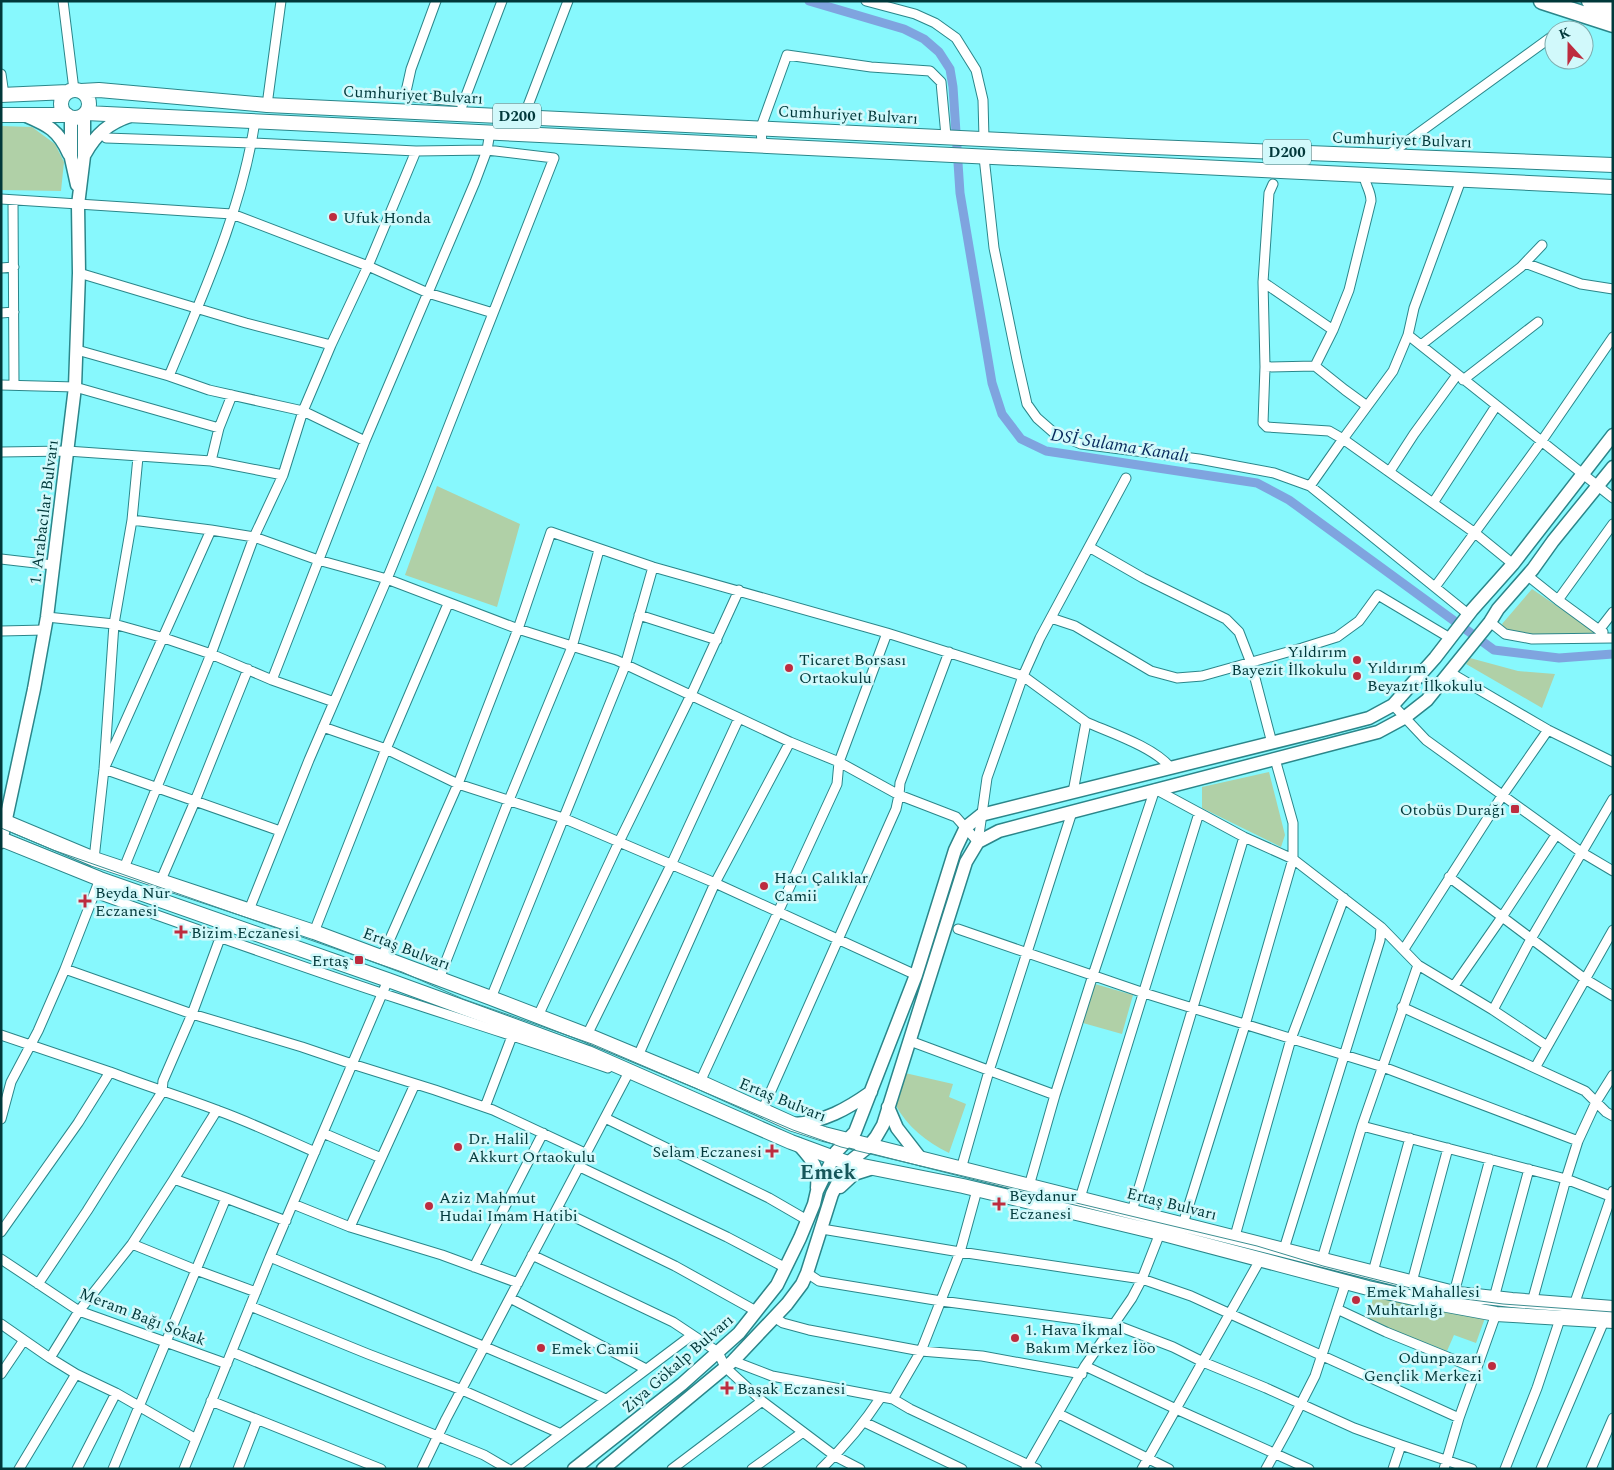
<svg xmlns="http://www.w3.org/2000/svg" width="1614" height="1470" viewBox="0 0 1614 1470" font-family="Spectral,serif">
<rect width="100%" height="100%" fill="#87f8fd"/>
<path fill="#b0d0a7" d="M1,126l31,1 23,17 9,18 -3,29 -60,-1z
M437,486l83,38 -23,83 -92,-32z
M1532,589l63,43 -3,4 -67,-2 -20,-5 -3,-5z
M1470,658l48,13 37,3 -13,34 -76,-44z
M1269,772l16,63 -4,12 -79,-39v-21z
M1095,984l38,11 -11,39 -39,-11z
M905,1073l48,11 -4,13 17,7 -17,49c-22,-11 -42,-26 -54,-49z
M1374,1293l111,25 -9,25 -22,-8 -7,16 -79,-30z"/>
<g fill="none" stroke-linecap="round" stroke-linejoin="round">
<path stroke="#7fa4df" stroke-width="9" d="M809,1l95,28 20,10 15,13 11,17 3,18 7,106 32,190 10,31 19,25 25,12 211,32 32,17 205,150 65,8 54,-4"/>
<g stroke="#2b868a" stroke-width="11">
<path id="street" d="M63,1l11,89
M436,1l-25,68 -6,27 59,6
M866,1l49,13 20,9 21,15 20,32 7,30 1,39
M1,74l3,21
M267,105l14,-104
M462,106l40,-105
M524,116l44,-115
M106,138l146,5 164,8 71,-1 67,8 -124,316 -43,105 -78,181 -60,150
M762,145l-1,-18 26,-72 84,12 59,4 11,11 5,54
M1387,156l167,-121
M984,157l10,91 23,112 10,44 10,14 16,14 28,12 118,15 75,14 36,13 158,128
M1461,180l-47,128 -6,27 -15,36 -50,68 132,94 38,31
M1273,184l-4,9 -6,89 70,48
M1,199l231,15 136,52 60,27 65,20
M13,200l1,185
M1525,263l56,21 32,5
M1,268l13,-1
M79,273l167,50 85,22
M1263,282l2,85 -2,56 4,4 62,4 14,8 -33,47
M1,313l13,-1
M1408,335l205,163
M1421,345l100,-78 21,-22
M77,350l92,26 40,14 94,21 62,30
M1315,366l30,24 22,16
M1265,367l50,-1 18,-36 16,-40 22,-89c0,-10 -6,-16 -7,-26
M169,376c34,-82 73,-167 86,-255
M1463,380l75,-58
M1,385l74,2 144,41
M1,452l66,-1 144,10 72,14
M211,461l8,-33 13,-33
M1390,471l24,-37 43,-59
M1433,503l63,-97
M132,520l79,10
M1089,547l54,31 83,41 13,13 12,31 21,80
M1,559l52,6
M1528,576l30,24
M1435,587l106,-145 72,-105
M639,615l78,25
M47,617l67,7 50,14 47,16 -87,214
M1051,618l24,8 76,45 26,7 25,-2 100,-28 35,-11 22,-16 19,-26 72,43
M1490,622l15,12 27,5 81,-1
M1599,630l-41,-30 55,-76
M1,631l44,-1
M1603,632l-4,-2 14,-18
M1449,672l99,58 65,32
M272,680l93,-239 110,-259 12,-32 3,-18
M334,702l-62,-22 -61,-26 43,-117 29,-62 20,-64 28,-66 37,-79 48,-115
M1393,705l33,35 155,112 32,19
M1086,722c25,11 68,25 85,46
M323,727l63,22 72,35 105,34 152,65 201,92
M280,831l-176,-62 107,-239 43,7 64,23 69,19 131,50 98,31 174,82 49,20 60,33 57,22 22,25
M978,842l9,-64 36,-102 17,-38 86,-160
M94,859l10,-90 10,-145 18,-104 6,-63
M1449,877l136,102 28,17
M100,879l-35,90 127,45 110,33 50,17 83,26 58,20 94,44
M161,880l34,-79 53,-132
M95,893c95,34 190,68 286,100 76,25 152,49 227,75
M958,929l186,64 239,74 195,74 18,-39 17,-27
M314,932l72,-183 62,-145
M1404,949l98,-153 46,-66
M382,957l76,-173 60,-155 33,-97 102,35 234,66 136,43 63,46 -13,70
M439,979l70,-179 63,-153 27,-97
M388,980l-118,277c112,47 225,93 336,142
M1454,986l48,-69 54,-82
M491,998l134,-332 28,-99
M1402,1007l183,84 21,21 7,4
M1493,1010l54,36
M538,1016l81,-174 72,-147 48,-105
M1,1035l109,37
M587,1035l84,-170 68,-147
M910,1041l145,54 38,-120 62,-186 89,48 49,22 88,68 37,38 75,45 38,-71 82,-140
M638,1056l77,-173 75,-141
M1535,1068l78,-138
M700,1082l137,-298 2,-22 48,-129
M485,1107l29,-76
M762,1111l134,-302 3,-14 1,-12 49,-131
M605,1118l164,80 38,22
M1,1119l10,-37 27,-51 27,-62
M1362,1126l204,53 12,-38
M323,1133l58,25
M580,1167l147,70 59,31
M961,1169l28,-98 83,-259
M174,1179l43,-69
M1029,1186l26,-91
M226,1198l-52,-19 -42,65 64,26 60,22
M1080,1198l119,-385
M293,1204l57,23 92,28 76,28
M558,1209l117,57 81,45
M1132,1211l112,-374
M1183,1224l62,-199 48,-166v-36l-18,-64
M350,1227l65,-143
M822,1229l138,23 182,27 49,17 268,122
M1,1232l77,-109 32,-51c36,14 73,25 109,39 33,12 64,27 96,41
M1235,1236l56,-197 53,-141
M1284,1249l96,-309 1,-13
M532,1255l141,67 45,30 7,15 37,34 73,55 25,13
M1,1259l78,52 148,53
M1322,1259l40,-133 56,-161
M474,1267l69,-134
M1373,1272l37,-134
M807,1273l12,8 122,20 172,23 60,23 30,15 63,26 88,40 47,17
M1412,1282l36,-134
M38,1284l49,-73 75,-119 1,-11 29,-67 34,-92
M1454,1293l36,-134
M510,1298l136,71
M1494,1298l35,-129
M1532,1302l34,-123 44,17
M1574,1305l39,-114
M250,1306l118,48 94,36 97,43
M1337,1309l49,23 91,37
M774,1317l9,6 26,7 112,21 61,5 100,18
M1,1324l23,16
M232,1352l252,103 24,14
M733,1361l39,15 121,23 17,10 127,60
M1085,1366l91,43 133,60
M1,1374l23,-34 26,18
M76,1374l-26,-16 29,-47 53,-67
M893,1399l28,-48 39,-99 17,-62
M211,1401l170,68
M1059,1414l110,55
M864,1422l98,47
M19,1469l57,-95 40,19 80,46
M77,1469l39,-76
M113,1469l113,-271 60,23
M184,1469l86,-212
M238,1469l19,-49
M422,1469l24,-50 184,-349
M514,1469l178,-134
M672,1469l90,-68
M752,1469l51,-37
M821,1469c23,-22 43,-46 60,-72
M1026,1469l59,-103 47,-68 10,-19 18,-46
M1142,1469l118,-209
M1266,1469l23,-42 26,-51 31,-94
M1393,1469l8,-24 71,24
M1444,1469l15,-51 37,-104
M1505,1469l32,-81 23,-69
M1541,1469l63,-148
M1591,1469l22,-51"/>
</g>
<g stroke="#2b868a" stroke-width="15">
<path id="secondary" d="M24,115c23,10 34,14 45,39
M71,118v40l6,27
M85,154c11,-20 24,-31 45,-38
M1,842l33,-153 13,-72 28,-230 4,-114 -1,-68 6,-49v-40
M888,1107l9,21 24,31
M794,1124c30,-2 53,-15 77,-32
M798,1144c14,16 21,22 19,44
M840,1187l14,-13 19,-6
M574,1469l108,-85 57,-51 38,-48 23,-47 14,-34 3,-13 19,-39 19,-20 61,-157 39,-125 11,-23 15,-12 342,-85 46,-12 24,-13 42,-47 37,-48 41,-46 100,-129
M603,1469l130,-108 54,-57 15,-20 5,-11 25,-79 16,-31 20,-16 8,-10 7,-12 83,-263 12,-20 21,-11 379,-99 26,-14 23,-18 63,-78 8,-13 35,-40 20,-28 60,-74"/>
</g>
<g stroke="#2b868a" stroke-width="16">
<path id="primary" d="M61 104a14 14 0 1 1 28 0a14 14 0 1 1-28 0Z
M81,91l18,-1 168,15 861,41 485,19
M1,95l67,-3
M86,113l1527,74
M1,115h66
M1,820l93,39 220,73 177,66 96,37 113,47 93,42 31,10 634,160 54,6 101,8
M1,839l99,40 288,101 200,73 203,89 57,21 115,23 197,47 208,55 68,15 60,11 117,7"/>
</g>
<g stroke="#2b868a" stroke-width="19">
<path id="highway" d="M1542,1l71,23
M1590,1l23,8"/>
</g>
<use href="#street" stroke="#fff" stroke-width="9"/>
<use href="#secondary" stroke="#fff" stroke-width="12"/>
<use href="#primary" stroke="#fff" stroke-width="14"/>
<use href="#highway" stroke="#fff" stroke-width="16"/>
<path stroke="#3d8e91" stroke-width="1" d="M1,828l52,22 349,122 61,27 129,45 201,86 48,17 416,99 66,20 119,30 61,8 110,8"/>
</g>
<g fill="#bd2c3f" stroke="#d1f9fb" stroke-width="2">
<circle cx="333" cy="217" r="5"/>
<circle cx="1357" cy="660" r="5"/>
<circle cx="789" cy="668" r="5"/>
<circle cx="1357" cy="676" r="5"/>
<rect x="1510" y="804" width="10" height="10" rx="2.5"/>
<circle cx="764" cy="886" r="5"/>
<path d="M82.5 893.5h5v5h5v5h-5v5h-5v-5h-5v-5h5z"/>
<path d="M178.5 924.5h5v5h5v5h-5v5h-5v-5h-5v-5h5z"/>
<rect x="354" y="955" width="10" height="10" rx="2.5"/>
<circle cx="458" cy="1147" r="5"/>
<path d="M769.5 1143.5h5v5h5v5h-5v5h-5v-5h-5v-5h5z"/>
<path d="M996.5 1196.5h5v5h5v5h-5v5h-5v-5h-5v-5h5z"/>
<circle cx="429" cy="1206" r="5"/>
<circle cx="1356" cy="1300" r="5"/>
<circle cx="1015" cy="1338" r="5"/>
<circle cx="541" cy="1348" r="5"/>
<circle cx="1492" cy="1366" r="5"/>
<path d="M724.5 1380.5h5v5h5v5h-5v5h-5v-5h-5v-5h5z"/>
</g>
<g text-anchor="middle" stroke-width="5" stroke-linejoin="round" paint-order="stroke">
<g fill="#d1f9fb" stroke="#3f7274" stroke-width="1">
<rect x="493" y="103.5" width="48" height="25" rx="4"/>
<rect x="1263" y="139.5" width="48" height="25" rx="4"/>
</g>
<g font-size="15" font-weight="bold" fill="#01383a">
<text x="517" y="121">D200</text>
<text x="1287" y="157">D200</text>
</g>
<g font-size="16" fill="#01383a" stroke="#d1f9fb">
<text transform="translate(413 94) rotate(3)" y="6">Cumhuriyet Bulvarı</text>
<text transform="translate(848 114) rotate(3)" y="6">Cumhuriyet Bulvarı</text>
<text transform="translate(1402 139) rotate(2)" y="6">Cumhuriyet Bulvarı</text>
<text transform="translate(43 512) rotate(-83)" y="6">1. Arabacılar Bulvarı</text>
<text transform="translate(407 948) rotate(21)" y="6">Ertaş Bulvarı</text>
<text transform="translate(783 1099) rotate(22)" y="6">Ertaş Bulvarı</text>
<text transform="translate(1172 1203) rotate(14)" y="6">Ertaş Bulvarı</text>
<text transform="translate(143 1316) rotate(21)" y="6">Meram Bağı Sokak</text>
<text transform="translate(677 1363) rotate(-41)" y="6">Ziya Gökalp Bulvarı</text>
</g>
<g font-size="16" fill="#01383a" stroke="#d1f9fb" text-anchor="start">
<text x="343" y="223">Ufuk Honda</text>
<text x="1347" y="657" text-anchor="end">Yıldırım<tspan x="1347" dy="18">Bayezit İlkokulu</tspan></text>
<text x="799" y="665">Ticaret Borsası<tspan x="799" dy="18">Ortaokulu</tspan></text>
<text x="1367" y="673">Yıldırım<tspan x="1367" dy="18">Beyazıt İlkokulu</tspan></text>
<text x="1505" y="815" text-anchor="end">Otobüs Durağı</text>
<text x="774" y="883">Hacı Çalıklar<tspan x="774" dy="18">Camii</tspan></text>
<text x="95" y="898">Beyda Nur<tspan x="95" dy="18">Eczanesi</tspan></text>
<text x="191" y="938">Bizim Eczanesi</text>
<text x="349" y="966" text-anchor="end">Ertaş</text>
<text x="468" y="1144">Dr. Halil<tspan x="468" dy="18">Akkurt Ortaokulu</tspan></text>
<text x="762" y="1157" text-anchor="end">Selam Eczanesi</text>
<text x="1009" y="1201">Beydanur<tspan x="1009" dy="18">Eczanesi</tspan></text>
<text x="439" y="1203">Aziz Mahmut<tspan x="439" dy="18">Hudai Imam Hatibi</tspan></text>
<text x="1366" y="1297">Emek Mahallesi<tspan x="1366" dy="18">Muhtarlığı</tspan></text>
<text x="1025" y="1335">1. Hava İkmal<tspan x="1025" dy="18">Bakım Merkez İöo</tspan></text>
<text x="551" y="1354">Emek Camii</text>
<text x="1482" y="1363" text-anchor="end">Odunpazarı<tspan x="1482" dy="18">Gençlik Merkezi</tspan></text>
<text x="737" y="1394">Başak Eczanesi</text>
</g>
<g font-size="18" font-style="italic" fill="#07295c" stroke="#d1f9fb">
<text transform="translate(1120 445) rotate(9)" y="6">DSİ Sulama Kanalı</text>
</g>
<g font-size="21" font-weight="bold" fill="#17575a" stroke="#d1f9fb">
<text x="828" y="1179">Emek</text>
</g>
</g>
<rect width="1614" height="1470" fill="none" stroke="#01383a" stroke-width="5"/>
<g transform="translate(1569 45) rotate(339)"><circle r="24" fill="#d1f9fb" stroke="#7eacae"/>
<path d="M0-4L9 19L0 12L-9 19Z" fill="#bd2c3f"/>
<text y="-8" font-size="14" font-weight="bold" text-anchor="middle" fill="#01383a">K</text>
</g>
</svg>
